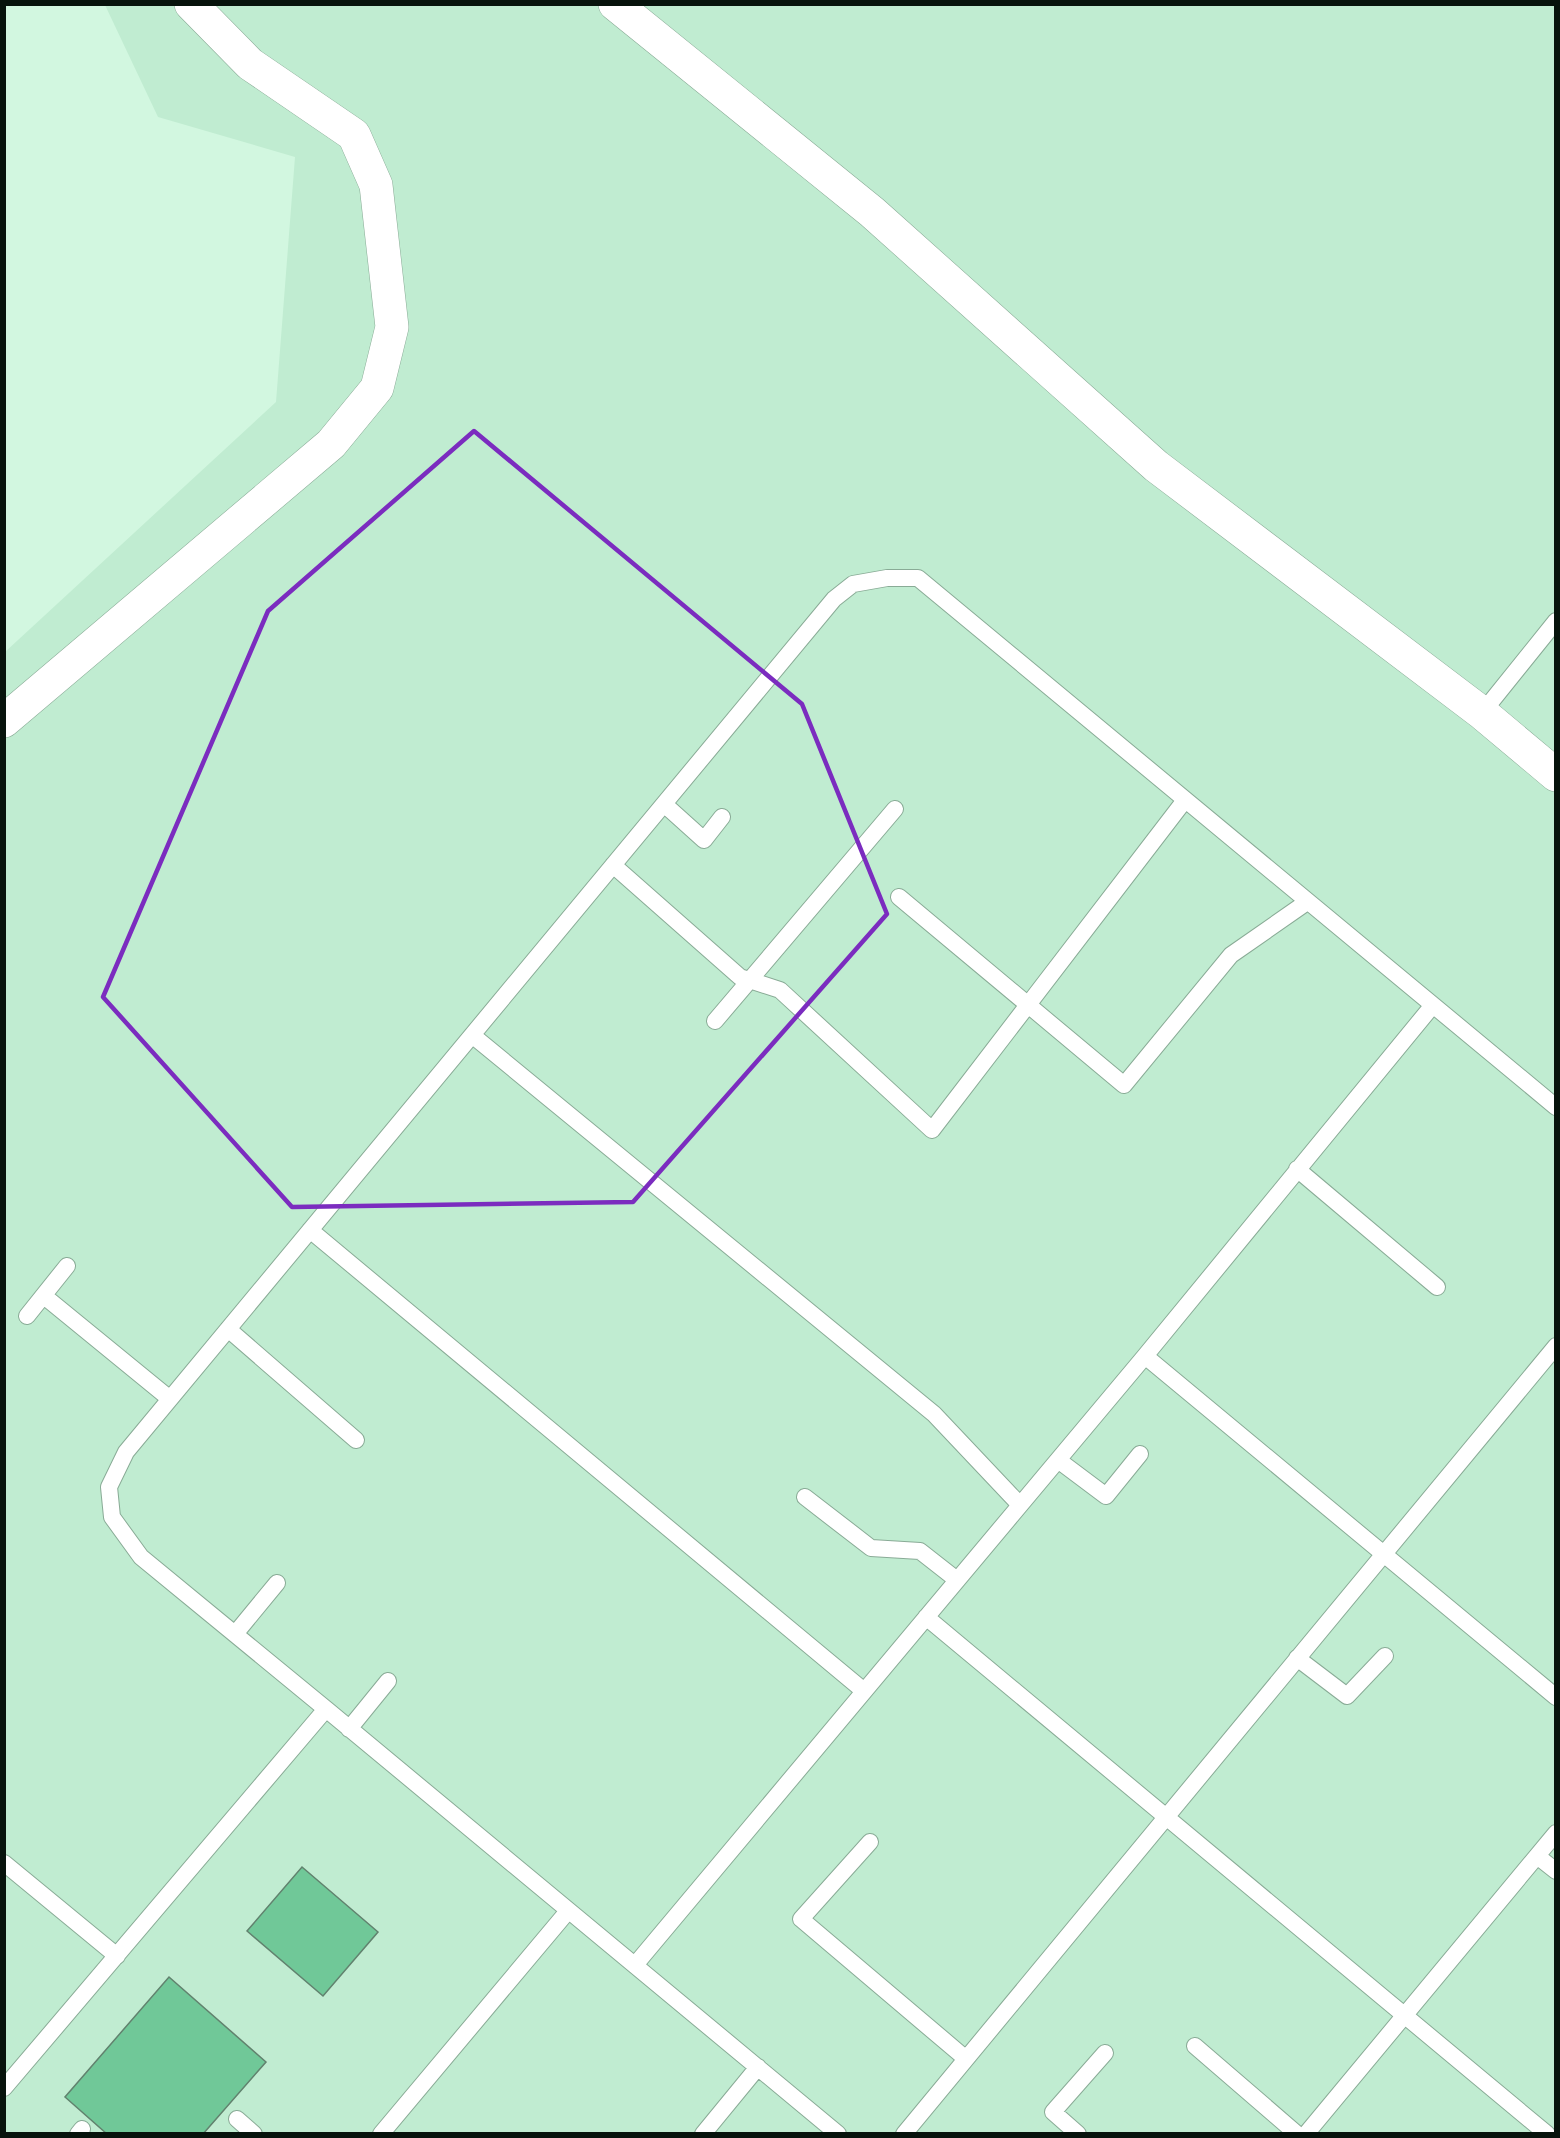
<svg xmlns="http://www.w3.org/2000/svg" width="1560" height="2138" viewBox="0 0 1560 2138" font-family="Raleway,sans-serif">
<rect width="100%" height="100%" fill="#d2f7e0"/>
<path fill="#c0ecd1" d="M105,5h1450v2128l-1550,1v-1482l271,-250 19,-245 -137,-40z"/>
<path fill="#70c898" stroke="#61826e" stroke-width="1.5" d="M302,1867l76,65 -55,64 -76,-65z
M169,1977l97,85 -63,72h-96l-42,-37z"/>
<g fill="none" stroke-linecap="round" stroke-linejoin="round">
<g stroke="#89ab96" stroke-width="18">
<path id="service" d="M1482,713l74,-92
M664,804l40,36 18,-23
M613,865l127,112 40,13 152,140 253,-330
M899,897l225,188 107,-130 76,-53
M715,1021l180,-212
M472,1035l462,379 86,91
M1297,1169l140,118
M310,1230l554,461
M44,1296l126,103
M27,1316l40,-50
M228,1329l128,111
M1145,1356l411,341
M1058,1460l48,36 34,-42
M805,1497l66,51 49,3 37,29
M926,1617l621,517
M235,1634l42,-51
M1297,1658l50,38 38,-40
M326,1709l512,425
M349,1729l39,-48
M870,1842l-69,77 164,139
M1537,1856l19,15
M4,1863l113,93
M635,1965l510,-609 288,-351
M1195,2046l102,88
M4,2088l322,-379 -185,-152 -29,-40 -3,-30 17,-35 708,-853 19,-15 34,-6h31l638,529
M237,2119l17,15
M78,2134l4,-5
M381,2134l187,-223
M703,2134l55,-67
M904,2134l652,-788
M1078,2134l-25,-22 52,-59
M1306,2134l250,-301"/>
</g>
<g stroke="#89ab96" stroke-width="34">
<path id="minor" d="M615,4l257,208 284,254 326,247 74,62
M4,721l327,-277 46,-56 15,-61 -16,-142 -22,-50 -104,-71 -59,-60"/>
</g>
<use href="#service" stroke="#fff" stroke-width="16"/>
<use href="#minor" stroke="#fff" stroke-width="33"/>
</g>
<path fill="none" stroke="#7b2cbf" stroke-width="4.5" stroke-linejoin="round" d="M474,431l328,273 85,210 -254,288 -341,5 -189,-210 165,-386z"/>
<rect width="1560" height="2138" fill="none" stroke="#07130c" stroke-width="12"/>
</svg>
